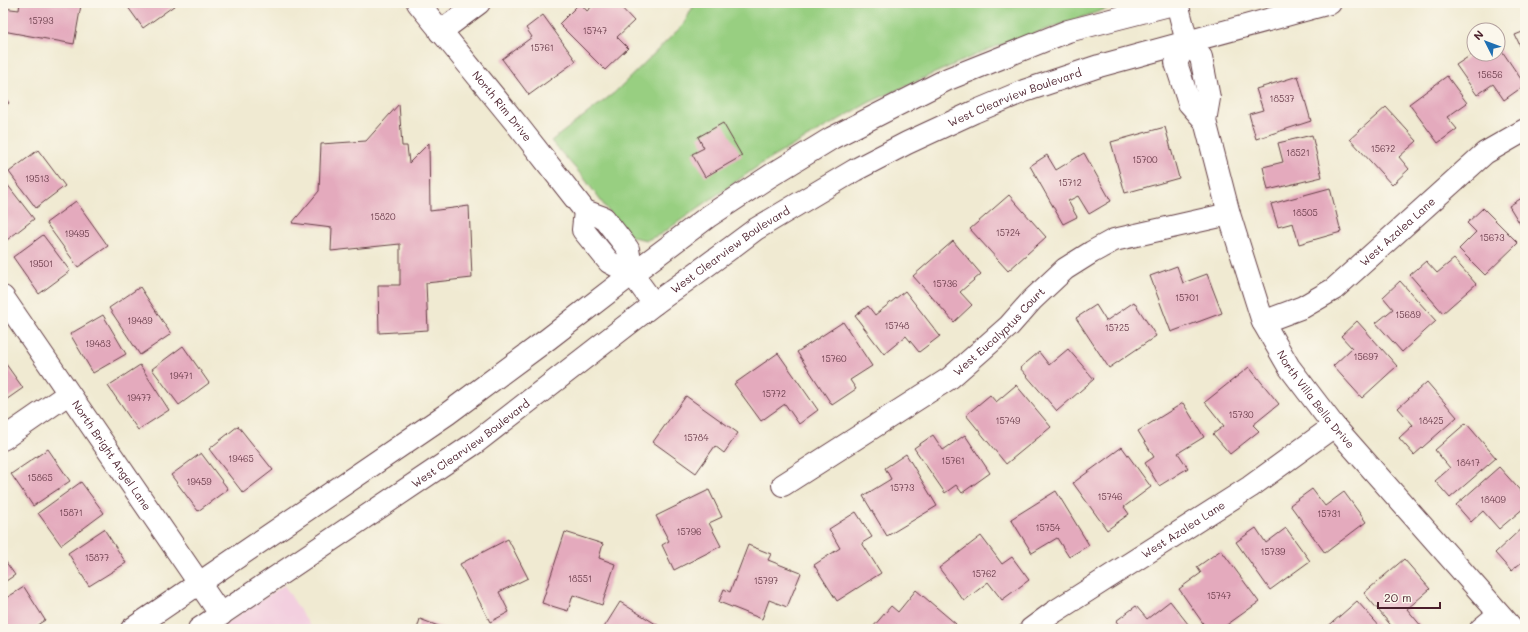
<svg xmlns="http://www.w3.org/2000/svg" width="1528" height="632" viewBox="0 0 1528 632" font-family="Mali,sans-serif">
<rect width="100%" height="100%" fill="#fbf7ec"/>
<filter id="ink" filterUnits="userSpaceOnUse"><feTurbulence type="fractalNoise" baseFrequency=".025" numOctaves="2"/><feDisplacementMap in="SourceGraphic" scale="8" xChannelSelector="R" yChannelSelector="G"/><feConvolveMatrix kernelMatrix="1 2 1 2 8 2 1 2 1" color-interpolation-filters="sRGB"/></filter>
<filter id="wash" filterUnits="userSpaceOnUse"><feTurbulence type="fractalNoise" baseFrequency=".012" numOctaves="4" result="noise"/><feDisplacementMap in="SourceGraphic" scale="16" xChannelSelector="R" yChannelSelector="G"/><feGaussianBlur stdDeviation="0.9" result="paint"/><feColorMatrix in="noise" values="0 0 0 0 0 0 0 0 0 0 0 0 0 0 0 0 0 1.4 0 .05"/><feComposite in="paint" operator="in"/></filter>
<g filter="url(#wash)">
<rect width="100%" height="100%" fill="#f0ead2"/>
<path fill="#f3cfdf" d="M284,585l28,44h-94z"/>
<path fill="#98cf81" stroke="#717756" d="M695,3h429l-135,46 -119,53 -106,60 -103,72 -14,6 -15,-3 -23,-25 -25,-34 -33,-37 63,-48 69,-68z"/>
<g id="blocks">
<path fill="#e4aabd" d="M20,3h69v3l-8,-1 -7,39 -71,-13v-23l16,2z
M125,3h53l-35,25z
M580,3l7,8 9,-8h21l17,18 -17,16 11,11 -23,22 -46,-46z
M543,15l33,46 -47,34 -27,-36 30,-22 -6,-9z
M1525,31v25l-10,-21z
M1498,45l27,40 -21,15 -11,-16 -16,11 -21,-30 18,-12 24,1z
M1298,76l13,45 -55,18 -7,-25 14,-4 -7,-21z
M1447,76l20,27 -20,14 10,12 -19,14 -29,-39z
M3,95l6,8 -6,5z
M399,104l3,42h5l2,17 20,-20 1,68 39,-5 3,72 -46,5 2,47 -49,3 -1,-48h22v-41l-69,7 1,-23 -40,-5 27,-32 2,-47 45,-3z
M1386,107l31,34 -18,16 10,12 -17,16 -42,-46z
M723,123l19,33 -37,21 -13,-23 12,-6 -6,-11z
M1165,127l14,51 -54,15 -14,-51z
M1312,135l10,42 -54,13 -5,-23 20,-5 -5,-19z
M38,150l27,36 -29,22 -27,-36z
M1084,153l27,48 -22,13 -11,-18 -10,5 9,16 -14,7 -33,-58 17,-11 9,15z
M3,179l31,40 -31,24z
M1330,188l11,44 -42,12 -6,-21 -15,4 -7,-23z
M1009,195l37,42 -38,34 -38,-42z
M1525,196v36l-16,-26z
M76,201l32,45 -30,21 -32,-44z
M1483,208l35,35 -33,32 -26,-26 17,-17 -9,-9z
M43,235l27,36 -31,23 -26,-37z
M953,241l28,33 -21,18 12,13 -18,17 -41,-46z
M1454,259l22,25 -33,29 -33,-38 16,-14 11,12z
M1177,266l6,17 24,-9 15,39 -51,19 -21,-56z
M1400,281l36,40 -34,31 -26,-29 17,-14 -10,-12z
M140,287l31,47 -31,21 -31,-47z
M905,291l35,45 -21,16 -13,-16 -22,18 -29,-38 13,-10 7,9z
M1134,302l22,34 -47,32 -33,-50 20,-13 10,16z
M103,315l23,39 -33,19 -23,-39z
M1357,321l40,45 -35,32 -29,-32 19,-18 -11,-12z
M843,322l29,44 -22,14 6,9 -24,16 -35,-53z
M183,346l26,37 -30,22 -27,-36z
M1068,349l26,30 -37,32 -37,-43 19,-16 10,13z
M778,353l40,57 -19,14 -14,-20 -24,17 -27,-37z
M3,360l20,28 -20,14z
M140,365l29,45 -31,20 -30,-44z
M1249,367l30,37 -26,21 6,6 -29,23 -17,-20 11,-8 -19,-24z
M1427,382l30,35 -43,38 -15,-17 14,-13 -15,-17z
M1016,385l35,42 -45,37 -40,-49 24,-20 6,7z
M686,396l52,37 -14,20 -9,-7 -19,27 -43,-31z
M1183,403l21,34 -26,16 10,15 -29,18 -14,-23 9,-6 -16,-26z
M1466,423l30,35 -46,40 -15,-17 15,-13 -15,-18z
M238,426l35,44 -30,23 -34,-44z
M933,435l10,15 22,-15 25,38 -28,20 -6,-8 -11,8 -31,-45z
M1122,447l29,40 -27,20 5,7 -22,16 -34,-47z
M48,449l22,32 -37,25 -22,-32z
M201,453l27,36 -30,22 -27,-36z
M906,454l31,52 -50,30 -24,-40 28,-17 -6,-11z
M1499,467l26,29v11l-26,22 -16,-18 -12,11 -15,-17z
M81,482l23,31 -43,32 -23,-32z
M1312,489l13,17 19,-14 22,30 -41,31 -35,-48z
M709,490l13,27 -13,6 12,23 -47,24 -12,-25 7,-4 -13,-25z
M1056,491l33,54 -20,12 -12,-19 -25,15 -21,-34z
M856,512l16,25 -10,6 19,30 -44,28 -23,-36 26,-17 -11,-19z
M1525,525v40l-3,-3 -11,9 -16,-18z
M1256,528l10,15 20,-15 24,33 -40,29 -34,-48z
M104,529l22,34 -37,23 -21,-33z
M565,532l38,12 -4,14 16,6 -13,41 -29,-10 -5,16 -26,-8z
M981,536l21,28 10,-7 17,23 -27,20 -14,-18 -24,19 -25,-33z
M508,539l20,39 -29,14 10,20 -19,10 -30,-58z
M748,545l23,9 -3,6 33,13 -14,34 -18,-7 -7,19 -43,-17 5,-13 6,3z
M1221,550l38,52 -38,27h-14l-28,-40 22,-16 -4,-6z
M3,558l12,17 -12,8z
M1404,559l26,30 -23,20 15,18 -2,2h-26l-30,-36z
M24,587l21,33 -14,9h-28v-29z
M916,590l40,34 -4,5h-77l-2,-2 18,-21 7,6z
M1170,601l22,28h-70l-6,-8 20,-15 11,13z
M1357,601l25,28h-57z
M620,602l44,27h-61z
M420,619l26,10h-29z"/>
</g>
</g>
<g filter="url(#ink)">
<use href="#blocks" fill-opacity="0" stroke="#633d44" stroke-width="1"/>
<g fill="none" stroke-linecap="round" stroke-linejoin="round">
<g stroke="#633d44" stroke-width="24">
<g id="minor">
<path id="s1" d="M418,3l101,124 66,84 19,7 24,31 4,25"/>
<path id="s2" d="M1177,3l10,39 14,15 8,41 -4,23 24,93 34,108 26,45 45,59 179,203"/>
<path d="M440,32l39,-29"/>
<path d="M1187,42l-11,21 13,40 16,18"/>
<path d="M585,211l-2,19 26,32 23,12 22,30"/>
<path id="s3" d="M3,297l218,318"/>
<path id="s4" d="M1263,322l40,-15 31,-18 151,-136 40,-23"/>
<path d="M3,439l65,-45"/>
<path id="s5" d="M783,485l167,-107 59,-52 23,-26 33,-31 27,-17 22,-12 115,-26"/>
<path d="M132,629l315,-215 101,-75 84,-65 77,-58 61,-40 62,-38 116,-59 120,-48 109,-28"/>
<path id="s6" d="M199,629l276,-186 179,-139 78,-57 24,-18 99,-59 52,-27 67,-31 50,-21 75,-25 231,-63"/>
<path id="s7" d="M1031,629l23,-17 196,-125 84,-61"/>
<path d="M1481,629l18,-15"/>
</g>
</g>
<use href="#minor" stroke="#fff" stroke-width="22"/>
</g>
</g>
<g text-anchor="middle" stroke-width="3.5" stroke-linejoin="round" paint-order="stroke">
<g font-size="9" fill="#704250">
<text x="41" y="24">15793</text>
<text x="595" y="34">15747</text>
<text x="542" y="51">15761</text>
<text x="1490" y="78">15656</text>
<text x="1282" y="102">18537</text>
<text x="1383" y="152">15672</text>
<text x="1298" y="156">18521</text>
<text x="1145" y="163">15700</text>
<text x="37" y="182">19513</text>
<text x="1070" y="186">15712</text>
<text x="1305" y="216">18505</text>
<text x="383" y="220">15820</text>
<text x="1008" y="236">15724</text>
<text x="77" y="237">19495</text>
<text x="1492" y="241">15673</text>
<text x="41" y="267">19501</text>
<text x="945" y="287">15736</text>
<text x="1187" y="301">15701</text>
<text x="1408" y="318">15689</text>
<text x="140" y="324">19489</text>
<text x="897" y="329">15748</text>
<text x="1117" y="331">15725</text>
<text x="98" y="347">19483</text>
<text x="1366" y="360">15697</text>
<text x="834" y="362">15760</text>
<text x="181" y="379">19471</text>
<text x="774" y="397">15772</text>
<text x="139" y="401">19477</text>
<text x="1241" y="418">15730</text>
<text x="1008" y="424">15749</text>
<text x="1431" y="424">18425</text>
<text x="696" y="441">15784</text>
<text x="241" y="462">19465</text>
<text x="953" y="464">15761</text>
<text x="1468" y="466">18417</text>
<text x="40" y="481">15865</text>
<text x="199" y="485">19459</text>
<text x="902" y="491">15773</text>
<text x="1110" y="500">15746</text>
<text x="1493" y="503">18409</text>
<text x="71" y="516">15871</text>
<text x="1329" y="517">15731</text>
<text x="1048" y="531">15754</text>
<text x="689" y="535">15796</text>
<text x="1273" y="555">15739</text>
<text x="97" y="561">15877</text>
<text x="984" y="577">15762</text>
<text x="580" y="582">18551</text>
<text x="766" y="584">15797</text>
<text x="1219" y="599">15747</text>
</g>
<g font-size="11" fill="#4a1f2b" stroke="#fbf7ec">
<text dy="4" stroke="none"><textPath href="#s6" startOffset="977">West Clearview Boulevard</textPath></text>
<text dy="4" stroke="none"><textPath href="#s1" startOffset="133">North Rim Drive</textPath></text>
<text dy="4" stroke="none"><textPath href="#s4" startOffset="164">West Azalea Lane</textPath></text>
<text dy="4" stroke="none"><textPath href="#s6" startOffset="653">West Clearview Boulevard</textPath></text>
<text dy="4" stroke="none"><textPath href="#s5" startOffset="266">West Eucalyptus Court</textPath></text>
<text dy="4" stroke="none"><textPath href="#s2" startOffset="429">North Villa Bella Drive</textPath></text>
<text dy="4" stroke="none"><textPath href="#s6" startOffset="329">West Clearview Boulevard</textPath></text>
<text dy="4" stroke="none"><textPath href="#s3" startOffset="192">North Bright Angel Lane</textPath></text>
<text dy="4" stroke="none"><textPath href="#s7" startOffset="182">West Azalea Lane</textPath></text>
</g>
</g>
<rect width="1528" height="632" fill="none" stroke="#fbf7ec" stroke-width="16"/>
<g transform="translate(1486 42) rotate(312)"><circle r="19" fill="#fbf7ec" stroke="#b4a19f"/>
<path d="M0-3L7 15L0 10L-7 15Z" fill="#1f6fb2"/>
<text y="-6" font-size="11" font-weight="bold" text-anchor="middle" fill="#4a1f2b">N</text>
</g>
<path d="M1378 602v6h62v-6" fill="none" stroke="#4a1f2b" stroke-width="2"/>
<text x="1384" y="602" font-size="12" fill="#4a1f2b" stroke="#fbf7ec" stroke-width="3" paint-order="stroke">20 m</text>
</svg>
